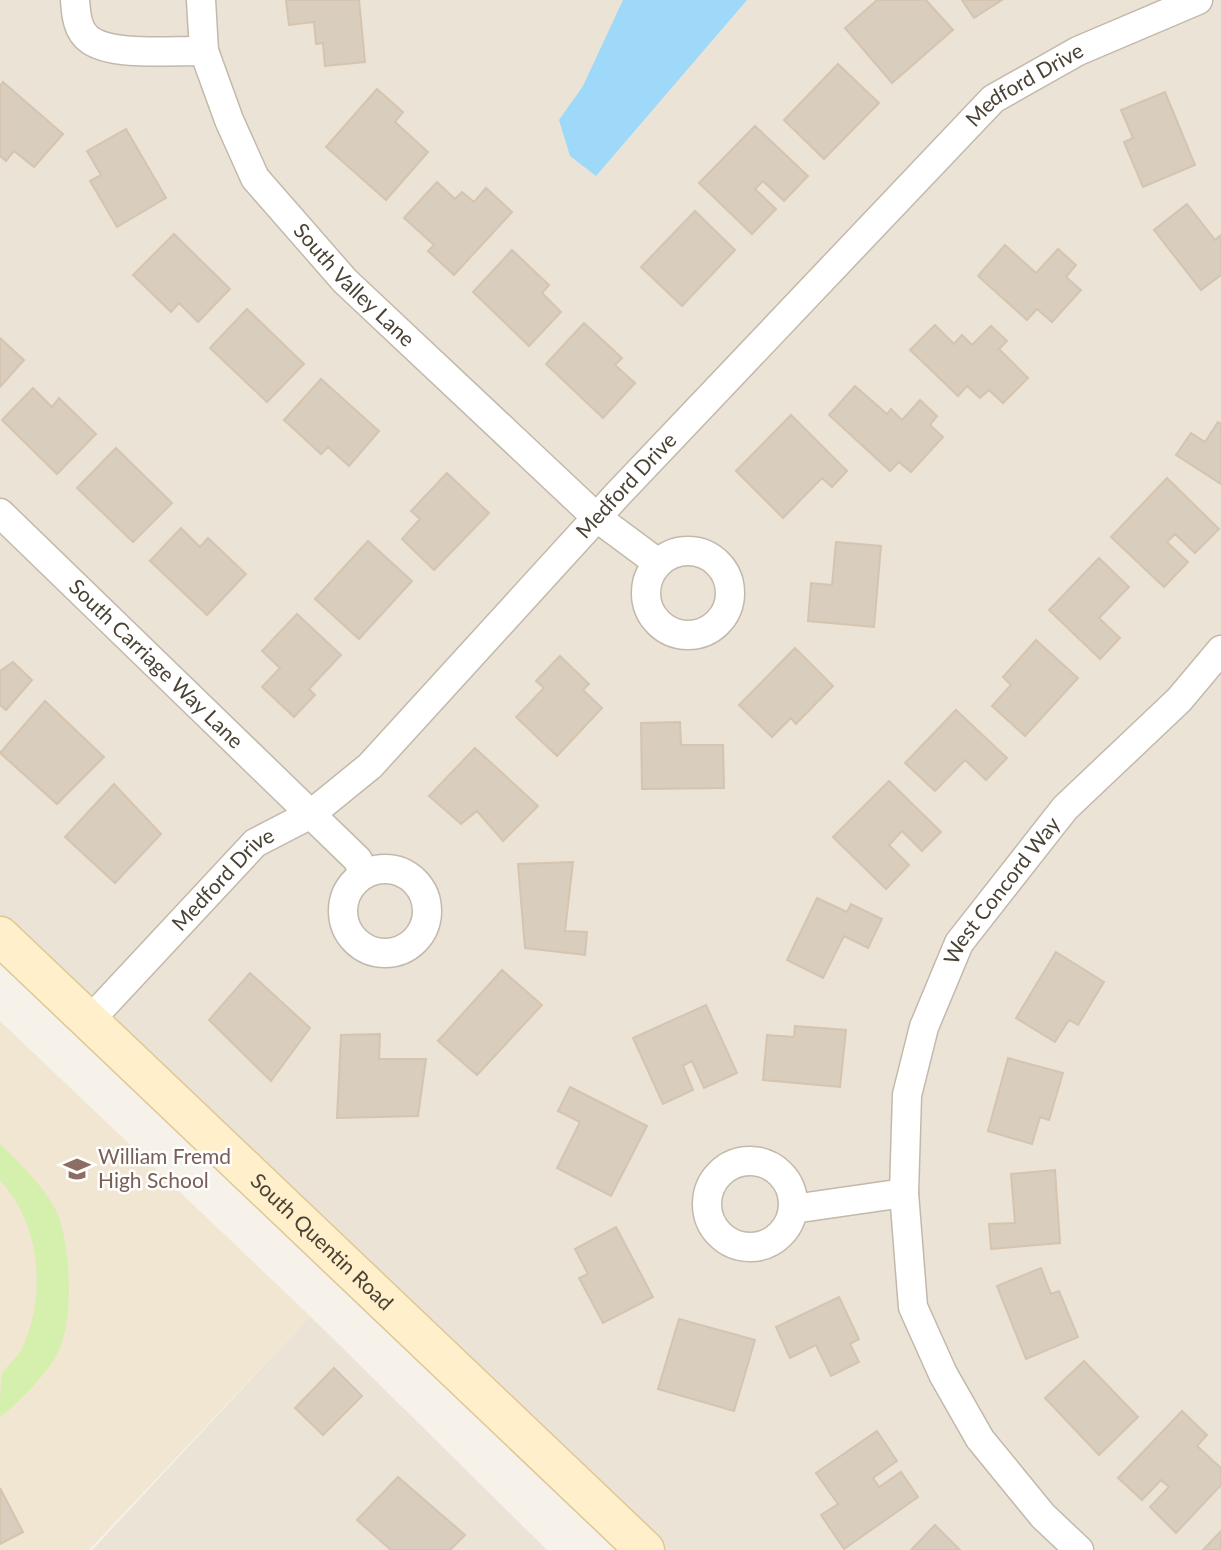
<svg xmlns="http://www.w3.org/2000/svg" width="1221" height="1550" viewBox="0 0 1221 1550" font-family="Lato,sans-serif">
<rect width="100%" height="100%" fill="#f6f1e9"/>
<path fill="#ebe3d6" d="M0,0h1221v1550h-576l-645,-614z
M310,1316l237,234h-455z"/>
<path fill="#f1e6d1" d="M0,1021l310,295 -221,234h-89z"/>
<path fill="#d5efad" d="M0,1144c17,16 50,49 58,71 13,35 17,110 -3,143 -14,22 -35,43 -55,59 0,-11 0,-33 2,-43 5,-9 15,-16 20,-25 25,-54 19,-124 -22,-169z"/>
<path fill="#9fd9f9" d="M623,0h124l-151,176 -26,-20 -11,-36 24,-34z"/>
<path fill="#d9cdbd" stroke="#d5c4af" stroke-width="2" d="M286,0h73l6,62 -40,4 -2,-23 -7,1 -2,-22 -25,3z
M877,0h49l27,30 -61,53 -47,-55z
M962,0h40l-28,18z
M838,64l41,39 -55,56 -40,-39z
M3,82l60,52 -29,33 -20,-16 -8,10 -6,-5v-70z
M377,89l26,23 -8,10 33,30 -42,48 -60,-53z
M1165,92l30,73 -52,22 -19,-45 9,-4 -12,-28z
M755,126l53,50 -24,25 -21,-20 -8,8 21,20 -24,25 -53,-51z
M126,129l40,69 -49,29 -27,-46 11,-6 -14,-24z
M437,182l18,17 7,-7 12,10 12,-14 26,24 -58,63 -26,-24 6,-6 -30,-27z
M1187,204l28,36 6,-5v40l-20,15 -47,-60z
M695,211l40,39 -53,56 -41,-39z
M174,234l56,55 -32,33 -19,-19 -8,9 -38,-37z
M1005,245l31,28 22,-24 18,16 -10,12 15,13 -29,32 -15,-13 -10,11 -49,-44z
M512,250l37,35 -7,8 19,19 -32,34 -56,-54z
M247,309l57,55 -37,38 -57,-54z
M584,323l38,35 -7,7 20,18 -32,35 -57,-54z
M935,325l19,19 8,-9 10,10 19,-19 16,15 -8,8 29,29 -25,25 -14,-13 -9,8 -13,-12 -9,10 -48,-46z
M0,338l24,22 -24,27z
M321,379l58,52 -30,35 -21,-19 -7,7 -37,-34z
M855,386l32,28 4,-5 11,11 18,-20 17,16 -7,9 13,12 -32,35 -12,-10 -9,9 -61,-56z
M33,388l19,19 7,-9 37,36 -39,40 -55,-54z
M791,415l56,56 -15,16 -10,-9 -39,40 -47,-47z
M1218,422l3,2v60l-45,-29 15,-22 14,9z
M116,448l56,55 -39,39 -56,-54z
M447,473l42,40 -55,57 -32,-31 18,-20 -9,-8z
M1167,478l52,51 -24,24 -20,-19 -8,8 21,20 -24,25 -53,-50z
M181,528l19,19 8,-9 38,36 -39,41 -57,-54z
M368,541l44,40 -53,58 -44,-40z
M836,542l45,4 -7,81 -66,-6 3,-38 21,2z
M1099,558l30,29 -30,31 21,20 -20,21 -51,-49z
M297,614l44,41 -32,34 6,6 -21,22 -32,-30 18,-19 -18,-17z
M1036,640l42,38 -53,58 -33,-30 19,-21 -8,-8z
M795,648l38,38 -37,38 -5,-6 -19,19 -33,-32z
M560,656l29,28 -6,6 19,18 -45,48 -41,-39 28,-29 -8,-7z
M13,662l19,18 -26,30 -6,-5v-34z
M45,701l59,56 -47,47 -57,-51z
M956,710l51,48 -21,22 -21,-20 -30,31 -30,-28z
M680,722l1,23h42l1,43 -82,1 -1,-66z
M475,748l63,58 -35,35 -26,-30 -16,13 -32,-28z
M889,781l52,51 -19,19 -20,-20 -13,14 20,20 -23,24 -53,-52z
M114,784l47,50 -46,49 -50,-46z
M573,862l-8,69 22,1 -2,23 -60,-7 -7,-84z
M817,898l30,14 4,-8 31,15 -14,29 -24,-12 -21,42 -36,-18z
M1056,952l48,30 -26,43 -9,-5 -14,22 -39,-24z
M502,970l40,35 -65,70 -39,-34z
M250,973l60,55 -39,53 -62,-61z
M706,1005l31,68 -33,15 -12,-27 -9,5 10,24 -30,14 -30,-66z
M795,1026l51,4 -6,57 -77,-7 4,-45 27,2z
M380,1034l-1,25h47l-8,57 -81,2 4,-83z
M1008,1058l55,15 -14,47 -9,-3 -8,27 -44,-13z
M570,1087l77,39 -36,70 -54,-28 23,-46 -22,-11z
M1055,1170l5,73 -69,6 -2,-25 26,-1 -4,-49z
M616,1227l37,70 -50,26 -24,-45 9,-4 -13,-25z
M1041,1268l10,26 8,-3 19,46 -52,22 -29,-73z
M839,1297l20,42 -9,5 9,18 -28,14 -15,-31 -26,13 -14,-31z
M679,1319l76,21 -21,71 -76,-22z
M1084,1361l54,56 -39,38 -54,-57z
M334,1368l28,28 -39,39 -28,-27z
M1182,1411l25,24 -10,11 24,22v17l-45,48 -26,-26 19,-20 -8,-7 -19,20 -24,-22z
M877,1431l20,30 -24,17 6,9 22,-15 17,25 -74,52 -23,-34 17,-11 -22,-31z
M398,1477l67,58 -15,15h-59l-34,-30z
M0,1488l23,44 -23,12z
M935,1525l25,25h-49z
M1221,1531v19h-18z"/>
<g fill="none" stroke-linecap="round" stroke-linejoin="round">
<g stroke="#c3b9aa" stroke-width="31">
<g id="minor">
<path d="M75,0c1,14 2,31 15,40 24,17 85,10 114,11"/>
<path id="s1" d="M201,0l3,51 25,69 26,58 90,103 251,236 62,46"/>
<path id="s2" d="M0,513l358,347 5,14"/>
<circle cx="688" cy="593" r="42"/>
<circle cx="385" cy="911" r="42"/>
<path id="s3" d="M90,1020l165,-177 56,-29 59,-48 248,-272 375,-395 85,-48 120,-51"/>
<circle cx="750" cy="1204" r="43"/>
<path d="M793,1209l111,-16"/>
<path id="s4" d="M1079,1550l-36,-34 -63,-77 -37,-65 -30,-67 -9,-114 3,-98 17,-68 35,-84 106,-135 114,-108 42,-50"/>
</g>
</g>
<g stroke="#dfc796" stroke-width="41">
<g id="secondary">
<path id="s5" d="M0,936l645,614"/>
</g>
</g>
<use href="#minor" stroke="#fff" stroke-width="28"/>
<use href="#secondary" stroke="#ffefca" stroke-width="38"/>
</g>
<defs>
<g id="school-bare" transform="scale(2.1)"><path d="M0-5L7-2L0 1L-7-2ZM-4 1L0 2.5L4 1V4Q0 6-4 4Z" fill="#8d6e63" stroke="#fff" stroke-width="2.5" paint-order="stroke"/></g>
</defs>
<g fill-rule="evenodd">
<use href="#school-bare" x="77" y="1169"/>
</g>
<g text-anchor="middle" stroke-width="5" stroke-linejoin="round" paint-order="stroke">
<g font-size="21" fill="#4b4236" stroke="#fff">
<text dy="7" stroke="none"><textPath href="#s3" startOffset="1328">Medford Drive</textPath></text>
<text dy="7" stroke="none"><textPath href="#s1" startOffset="334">South Valley Lane</textPath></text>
<text dy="7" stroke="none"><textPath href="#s3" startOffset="761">Medford Drive</textPath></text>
<text dy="7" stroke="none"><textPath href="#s2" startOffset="217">South Carriage Way Lane</textPath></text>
<text dy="7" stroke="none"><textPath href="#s3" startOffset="194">Medford Drive</textPath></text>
<text dy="7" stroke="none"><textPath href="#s4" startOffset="738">West Concord Way</textPath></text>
<text dy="7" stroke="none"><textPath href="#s5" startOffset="444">South Quentin Road</textPath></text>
</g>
<g font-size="21" fill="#785e54" stroke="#fff" text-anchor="start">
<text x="98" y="1164">William Fremd<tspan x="98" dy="24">High School</tspan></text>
</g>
</g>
</svg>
